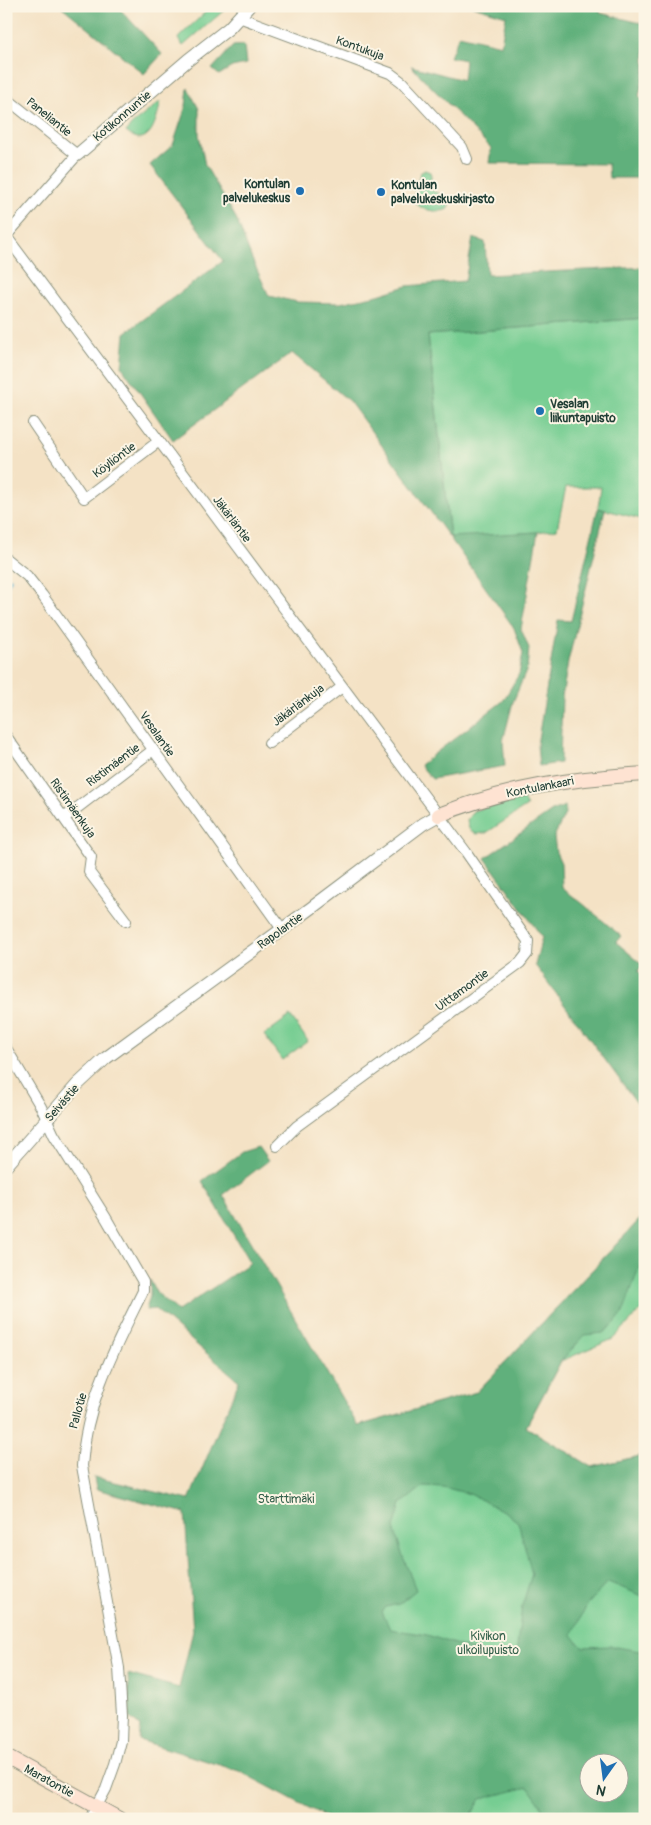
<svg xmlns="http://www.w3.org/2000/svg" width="651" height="1825" viewBox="0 0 651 1825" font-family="Pangolin,sans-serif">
<rect width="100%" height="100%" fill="#fcf5e5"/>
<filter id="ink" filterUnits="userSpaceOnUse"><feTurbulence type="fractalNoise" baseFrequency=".02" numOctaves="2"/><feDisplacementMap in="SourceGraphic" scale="10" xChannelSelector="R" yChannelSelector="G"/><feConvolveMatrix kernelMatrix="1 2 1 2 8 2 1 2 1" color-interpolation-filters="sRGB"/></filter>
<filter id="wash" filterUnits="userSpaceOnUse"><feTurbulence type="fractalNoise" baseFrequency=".0096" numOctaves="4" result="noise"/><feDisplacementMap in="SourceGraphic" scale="20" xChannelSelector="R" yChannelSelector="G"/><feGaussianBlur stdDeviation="1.12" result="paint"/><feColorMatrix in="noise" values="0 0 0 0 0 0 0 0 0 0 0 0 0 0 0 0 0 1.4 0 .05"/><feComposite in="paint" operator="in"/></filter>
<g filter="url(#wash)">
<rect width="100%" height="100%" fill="#f4e2c5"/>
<path fill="#76cd92" stroke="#4a8563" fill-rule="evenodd" d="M212,6h17l-46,40 -5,-7 1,-2z
M161,101c-4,16 -10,51 -35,31l5,-7z
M425,170l5,2c3,6 -2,13 3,19l15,6 2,4 -2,8c-10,5 -29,1 -35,-9l7,-27z
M645,318v202l-47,-12 3,-21h-35l-9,42 -19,3 -88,6 -22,-203z
M521,796l6,10 -41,27 -10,1 -7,-5 -2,-9 6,-9z
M290,1016l18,25 -26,19 -18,-25z
M645,1214v92l-32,33 -52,22 -35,66 66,40 53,-12v364h-315l28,-393 119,-34zM588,1762h30v30h-30z"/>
<path fill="#60b07c" stroke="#407658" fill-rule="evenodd" d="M61,6h56l45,48 -18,20z
M473,6h128l-1,7 45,11v46l-6,26 6,6v76h-36l-1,-14 -119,-1 2,-15 -80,-82 52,14 2,-20 -15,-3 9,-22 42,10 5,-29z
M244,45l2,19 -14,3 -13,8 -7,-6 21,-23z
M188,88l11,21v26l6,30 31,53 15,39 18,39 29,6 42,1 38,-8 29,-9 58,-5 8,-43 12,4 2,33 158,-8v51l-217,17 22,202 88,-5 -17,97 8,19 -2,21 -14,33 -10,39 2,25 -73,13 -12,-14 83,-64 16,-27 4,-21 -9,-25 -64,-90 -101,-137 -57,-48 -119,87 -51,-73 3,-34 98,-72 -73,-96 23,-20 13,-39z
M598,508l7,2 -37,152 -6,35 -2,66 -21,3 -2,-21 21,-125 13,1z
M565,806v8l-11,23 2,15 5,11 1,25 20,15 39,33 -5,6 27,23 -5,6 7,6v137l-110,-149 7,-28 -57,-79 67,-47z
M258,1147l10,14 -45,34 135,231 119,-34 168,-178v50l-7,6 -15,43 -9,11 -11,9 -18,2 -24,26 -35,66 66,40 48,-11 5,1v140l-37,-15 -21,23 -15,30 10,12 29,-1 34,6v167h-101l-3,-14 -13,-18 -47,12 -12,20h-139l-91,-48 -100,-31 2,-13 -11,-9 -2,-44 51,14 14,-57 -8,-118 -89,-24 -2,-12 95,23 50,-119 -84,-72 -9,1 4,-14v-16l7,13 21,18 72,-48 -48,-82 40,-29zM424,1486l19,1 27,7 35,18 13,10 14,52 -10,32 -6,49 -25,1 -64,-21 -37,-6 -8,-17 4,-5 13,-3 17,-14 -14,-36 -8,-26 7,-24zM618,1762v30h-30v-30z"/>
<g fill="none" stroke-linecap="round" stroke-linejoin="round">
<path stroke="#4eadcd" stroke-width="4" d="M6,586l4,-7"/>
</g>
</g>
<g filter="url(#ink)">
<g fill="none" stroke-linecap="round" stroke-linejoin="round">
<g stroke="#8a907c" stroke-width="12">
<path id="minor" d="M239,17l151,56 12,9 60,65 5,12
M6,98l71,57 -71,81
M6,236l460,616 62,89 -1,13 -7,9 -223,163 -20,20
M33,423l51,75 75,-57
M6,559l21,17 15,19 240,334
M6,736l85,121 -2,15 37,49
M269,743l73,-56
M64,818l89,-68
M6,1048l35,59 13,28 52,83 37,64v9c-28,57 -57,110 -61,175l37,202 3,47 -1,26 -6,23 -9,25 -16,30"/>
</g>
<g stroke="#8a907c" stroke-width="14">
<path id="tertiary" d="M77,155l111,-95 41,-32 20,-22
M6,1166l71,-81 29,-27 204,-149 113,-85 16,-9"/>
</g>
<g stroke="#8a907c" stroke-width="16">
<path id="secondary" d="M439,815c67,-27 134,-37 206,-41
M6,1757l113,62"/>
</g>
<use href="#minor" stroke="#fff" stroke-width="10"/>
<use href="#tertiary" stroke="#fff" stroke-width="12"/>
<use href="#secondary" stroke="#fee3d2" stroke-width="14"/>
</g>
</g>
<g fill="#1f6fb2" stroke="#fcf5e5" stroke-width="2">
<circle cx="300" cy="191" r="5"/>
<circle cx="381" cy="192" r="5"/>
<circle cx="540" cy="411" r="5"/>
</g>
<g text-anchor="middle" stroke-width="4" stroke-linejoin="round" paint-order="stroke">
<g font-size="12" fill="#1f3d34" stroke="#fcf5e5">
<text transform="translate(360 48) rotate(20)" y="4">Kontukuja</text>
<text transform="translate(122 116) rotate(-40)" y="4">Kotikonnuntie</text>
<text transform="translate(49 117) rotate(39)" y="4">Paneliantie</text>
<text transform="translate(114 460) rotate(-37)" y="4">Köyliöntie</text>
<text transform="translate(232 519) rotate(53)" y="4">Jäkärläntie</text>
<text transform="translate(298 705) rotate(-37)" y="4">Jäkärlänkuja</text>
<text transform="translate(157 734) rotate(55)" y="4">Vesalantie</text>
<text transform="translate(113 765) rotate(-37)" y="4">Ristimäentie</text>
<text transform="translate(540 787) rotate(-11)" y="4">Kontulankaari</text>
<text transform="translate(73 808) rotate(55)" y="4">Ristimäenkuja</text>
<text transform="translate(280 931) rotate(-36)" y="4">Rapolantie</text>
<text transform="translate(462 990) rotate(-36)" y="4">Uittamontie</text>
<text transform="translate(62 1103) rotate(-49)" y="4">Seivästie</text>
<text transform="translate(78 1411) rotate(-74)" y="4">Pallotie</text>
<text transform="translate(49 1781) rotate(29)" y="4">Maratontie</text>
</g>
<g font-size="12" font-weight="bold" fill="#1f3d34" stroke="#fcf5e5" text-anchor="start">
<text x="290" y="188" text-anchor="end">Kontulan<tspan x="290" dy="14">palvelukeskus</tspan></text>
<text x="391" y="189">Kontulan<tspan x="391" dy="14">palvelukeskuskirjasto</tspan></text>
<text x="550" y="408">Vesalan<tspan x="550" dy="14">liikuntapuisto</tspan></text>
</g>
<g font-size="12" fill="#35614c" stroke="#fcf5e5">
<text x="286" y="1503">Starttimäki</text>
<text x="488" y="1640">Kivikon<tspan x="488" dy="14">ulkoilupuisto</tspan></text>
</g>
</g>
<rect width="651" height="1825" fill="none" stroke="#fcf5e5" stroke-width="25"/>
<g transform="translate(604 1778) rotate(194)"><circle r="24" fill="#fcf5e5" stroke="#a4ab9e"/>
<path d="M0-4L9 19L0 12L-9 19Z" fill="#1f6fb2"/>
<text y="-8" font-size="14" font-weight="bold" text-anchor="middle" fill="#1f3d34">N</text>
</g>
</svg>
